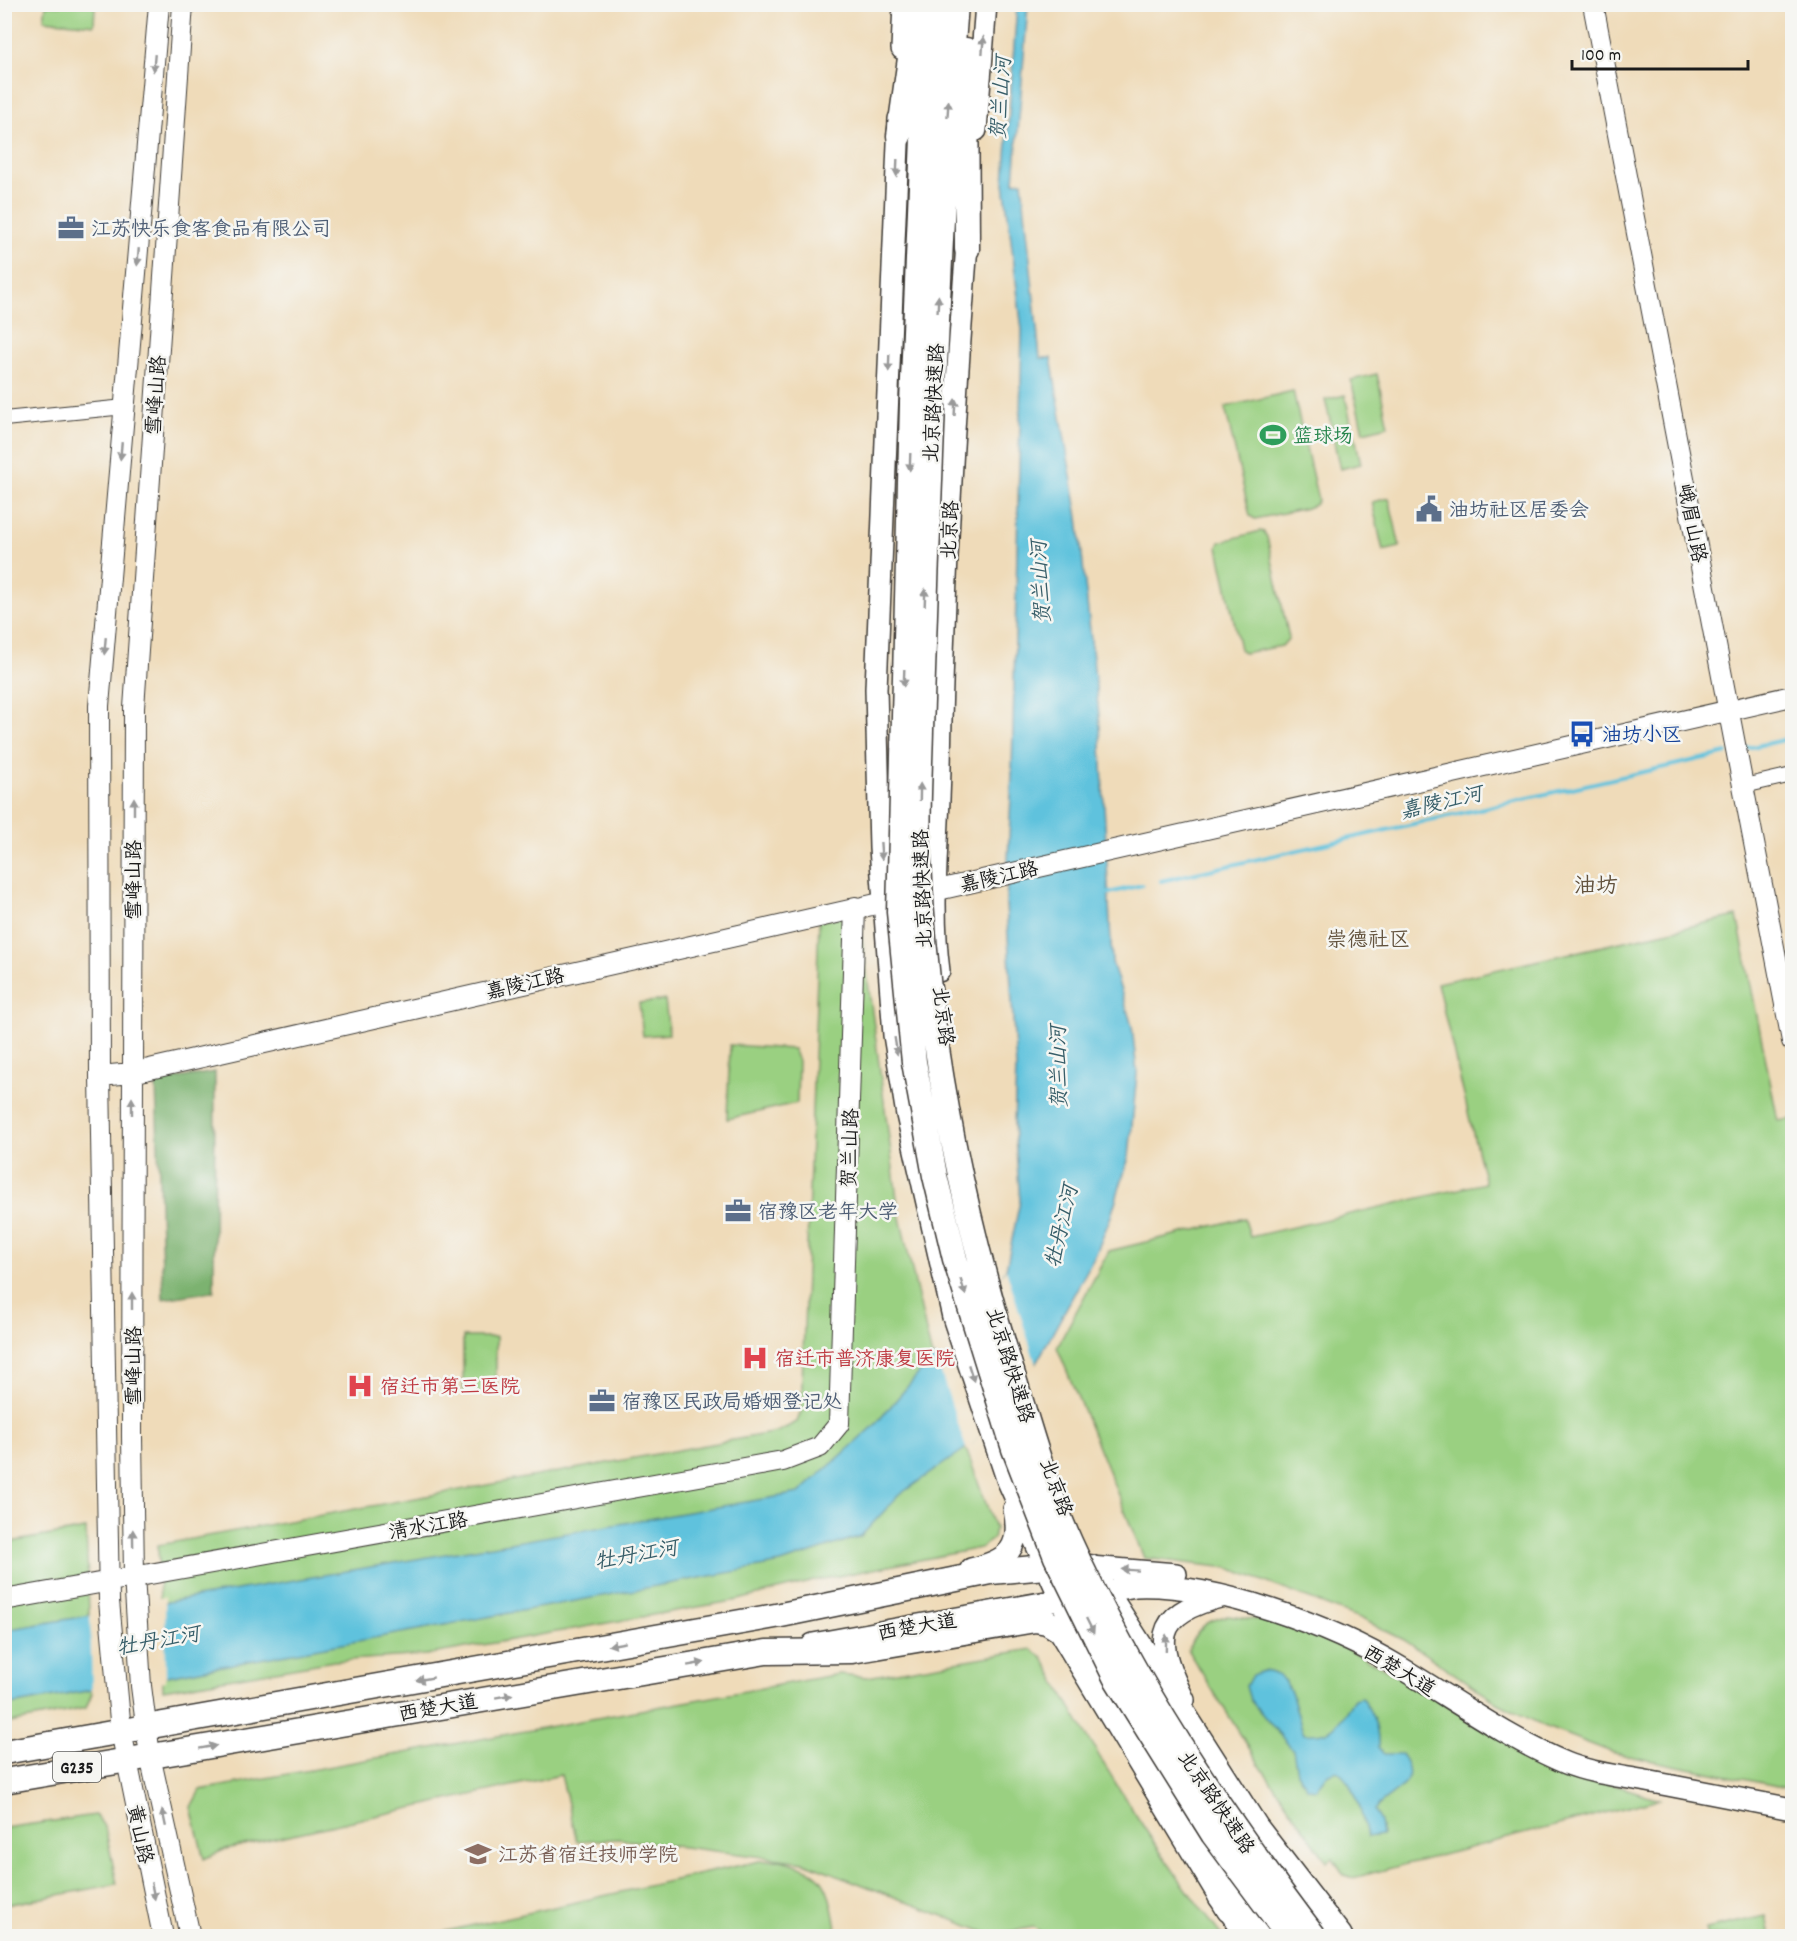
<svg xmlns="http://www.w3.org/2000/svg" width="1797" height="1941" viewBox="0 0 1797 1941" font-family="Dekko,'LXGW WenKai TC',sans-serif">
<rect width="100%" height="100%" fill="#f6f6f2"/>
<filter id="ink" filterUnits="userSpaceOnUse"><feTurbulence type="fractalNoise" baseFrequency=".0167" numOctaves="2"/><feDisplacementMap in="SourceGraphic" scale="12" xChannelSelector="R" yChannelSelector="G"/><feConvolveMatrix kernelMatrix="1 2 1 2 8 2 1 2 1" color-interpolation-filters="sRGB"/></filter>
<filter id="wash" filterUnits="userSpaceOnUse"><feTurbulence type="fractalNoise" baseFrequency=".008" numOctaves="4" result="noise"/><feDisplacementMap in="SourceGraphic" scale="24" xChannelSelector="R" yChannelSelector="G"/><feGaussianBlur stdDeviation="1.35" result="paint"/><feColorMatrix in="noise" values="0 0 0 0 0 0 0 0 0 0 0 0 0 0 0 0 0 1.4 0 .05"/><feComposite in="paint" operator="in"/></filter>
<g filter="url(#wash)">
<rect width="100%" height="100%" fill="#efdbb9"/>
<path fill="#9ad081" stroke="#5b764e" stroke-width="1.5" d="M46,5h49l-1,20 -50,-5z
M1377,374l11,52 -25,6 -12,-52z
M1293,391l25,109 -3,5 -8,3 -52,11 -5,-3 -25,-109z
M1345,395l6,28 -19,5 -7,-28z
M1353,428l8,36 -21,5 -8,-36z
M1389,498l11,49 -17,4 -11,-49z
M1260,531l4,1 3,5 22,101 -7,8 -38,7 -4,-4 -22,-102 2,-5z
M843,916l19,21 37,276 32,140 64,175 -2,11 -13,9 -162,32 -80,20 -312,55 -92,6 -171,29 -5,-145 619,-113 20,-10 4,-11 18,-490z
M1737,916l41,205 14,-2v670l-178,-36 -68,-26 -48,-24 -94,-63 -42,-21 -133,-51 -85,-10 -87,-211 52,-96 136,-33 5,19 235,-54 -48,-200z
M665,1000l4,34 -26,2 -4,-33z
M730,1045l63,4 5,12 -1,42 -70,16z
M463,1337h33v56h-33z
M86,1529l6,164 -6,15 -81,16v-181z
M1228,1616l61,8 26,8 281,147 63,20 -306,79 -9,-3 -11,-17 -6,4 -66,-95 -73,-116c7,-21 17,-31 40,-35z
M1032,1649l11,9c53,97 110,191 179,278h-189l11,-2 -10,-7 -42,8 -188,-73 -185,-23 -42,2 -16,-66 -335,74 -22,10 -13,-52 9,-17 639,-116 28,3z
M95,1815l10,12 12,57 -112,21v-77z
M780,1860c53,12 47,29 58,76h-413l334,-75z
M1766,1916l4,20h-63l-2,-7z"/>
<path fill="#7bb26f" stroke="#4c6746" stroke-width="1.5" d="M215,1072l-1,219 -51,8 -7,-214 3,-4z"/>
<path fill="#5fc2dd" stroke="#3e6f7c" stroke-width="1.5" d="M1017,5h11l-14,177 8,-1 18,177h11l27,159 22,208 12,237 20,64 5,47 -8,84 -18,59 -15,38 -62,113 -62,77 -73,51 -38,41 -80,27 -776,143v-76l794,-137 75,-67 51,-60 54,-56 27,-41 14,-68 -6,-76 2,-57 -10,-164 6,-131 10,-443 -18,-147z
M1263,1671c33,2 30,38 41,63 32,2 34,-11 50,-35l7,-2c12,16 18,31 17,51l6,6h17c23,32 -11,36 -27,56l6,12 2,13 -15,2c-5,-24 -10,-51 -30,-66l-11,4 -10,14 -8,-1 -11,-15 -4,-23 -43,-50 -4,-14 6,-11z"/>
<path fill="#efdbb9" d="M1006,1269l31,99 -70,83 -33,-99 43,-44z
M165,1597l1,84 -74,12 -2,-82z"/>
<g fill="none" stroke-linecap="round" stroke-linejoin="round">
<path stroke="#5fc2dd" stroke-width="4" d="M1747,748l45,-10
M1161,881l566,-128
M1105,894l37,-9"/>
</g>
</g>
<g filter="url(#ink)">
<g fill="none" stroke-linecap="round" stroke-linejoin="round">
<g stroke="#3c3934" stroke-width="16">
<path id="street" d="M4,419l121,-12
M1744,786l48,-11"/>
</g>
<g stroke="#3c3934" stroke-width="22">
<path id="secondary" d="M159,4l-60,702 1,370 9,525 12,130 42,205
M183,4l-49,704 -2,728 2,140 7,110 9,70 40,180
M1593,4l199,1037
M100,1076l32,-3 1660,-377
M4,1600l779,-139 37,-14 19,-23 16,-517"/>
</g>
<g stroke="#3c3934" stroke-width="24">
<path id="primary" d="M902,49l2,-45
M899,119l-23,570 4,159 14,187 13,80 46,202 54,162 77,172
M976,130l10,-126
M939,971c-9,-67 0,-136 1,-204 3,-178 14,-357 28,-535
M1090,1567l86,7
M971,1569c38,-9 51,-21 43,-60
M813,1644l323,-58c80,-3 196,40 265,82 55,33 106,70 165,95 24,10 54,13 80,18 49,9 98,19 146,28
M1184,1700c-28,-57 -34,-85 36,-103
M1197,1840l74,96"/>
</g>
<g stroke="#3c3934" stroke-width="27">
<path id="highway" d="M966,50l1,199
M899,136l17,-120
M912,404l11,-266 9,-134
M933,404l13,-267 10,-133
M4,1752l777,-137 210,-43 54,-5h45l166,260 84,109
M4,1781l762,-129 86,-1 183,-31 12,2 13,8 169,280
M1220,1896l29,40"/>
</g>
<use href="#street" stroke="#fff" stroke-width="14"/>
<use href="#secondary" stroke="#fff" stroke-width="20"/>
<use href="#primary" stroke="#fff" stroke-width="21"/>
<use href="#highway" stroke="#fff" stroke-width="24"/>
<g stroke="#3c3934" stroke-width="27" stroke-linecap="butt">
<path id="highway-bridge" d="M912,404l-13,508 15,150 21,114 20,83 59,190 42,108 59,120 98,157 76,102
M933,404c-4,109 -9,217 -12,326 -1,43 -4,87 -2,131 7,179 44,356 98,527 16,52 31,105 53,154 64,142 150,270 244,394"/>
</g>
<use href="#highway-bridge" stroke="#fff" stroke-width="24"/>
</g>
<defs><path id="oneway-solid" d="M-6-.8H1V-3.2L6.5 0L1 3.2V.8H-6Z" transform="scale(1.5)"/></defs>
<g fill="#999">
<use href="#oneway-solid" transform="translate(983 45) rotate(-86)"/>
<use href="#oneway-solid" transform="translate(154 63) rotate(95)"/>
<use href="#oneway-solid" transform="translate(948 109) rotate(-86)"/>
<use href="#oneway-solid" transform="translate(897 168) rotate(92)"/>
<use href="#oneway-solid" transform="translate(138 257) rotate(95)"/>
<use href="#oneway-solid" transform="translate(938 304) rotate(-87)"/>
<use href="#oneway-solid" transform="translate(889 363) rotate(92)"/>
<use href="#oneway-solid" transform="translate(955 407) rotate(-87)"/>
<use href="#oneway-solid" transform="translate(121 451) rotate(95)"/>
<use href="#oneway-solid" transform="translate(910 462) rotate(92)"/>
<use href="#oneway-solid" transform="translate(925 597) rotate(-88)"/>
<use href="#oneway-solid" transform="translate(105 646) rotate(95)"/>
<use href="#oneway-solid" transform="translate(904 678) rotate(92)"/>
<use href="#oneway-solid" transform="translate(920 792) rotate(-89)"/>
<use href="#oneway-solid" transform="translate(134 806) rotate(-90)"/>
<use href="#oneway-solid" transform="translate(881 851) rotate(86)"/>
<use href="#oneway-solid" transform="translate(896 1046) rotate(81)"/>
<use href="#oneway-solid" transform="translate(132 1106) rotate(-90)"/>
<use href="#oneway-solid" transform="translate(963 1287) rotate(73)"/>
<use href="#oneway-solid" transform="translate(132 1301) rotate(-90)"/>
<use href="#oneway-solid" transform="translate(971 1373) rotate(72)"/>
<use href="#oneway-solid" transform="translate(133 1538) rotate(-91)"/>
<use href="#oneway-solid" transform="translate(1130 1570) rotate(-176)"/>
<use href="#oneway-solid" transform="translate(1090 1626) rotate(64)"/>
<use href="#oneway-solid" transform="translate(1166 1643) rotate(-89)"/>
<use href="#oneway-solid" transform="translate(617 1644) rotate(170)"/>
<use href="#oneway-solid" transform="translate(696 1664) rotate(-10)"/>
<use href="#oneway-solid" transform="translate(425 1679) rotate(170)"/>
<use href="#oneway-solid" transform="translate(504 1696) rotate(-10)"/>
<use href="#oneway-solid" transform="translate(208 1747) rotate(-10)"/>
<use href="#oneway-solid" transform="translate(164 1818) rotate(-102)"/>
<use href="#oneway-solid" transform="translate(153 1891) rotate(78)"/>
</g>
</g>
<defs>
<g id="office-bare" transform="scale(2.07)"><path d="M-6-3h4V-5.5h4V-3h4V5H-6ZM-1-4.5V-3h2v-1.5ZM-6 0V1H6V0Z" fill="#5c6f8a" stroke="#f6f6f2" stroke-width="2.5" paint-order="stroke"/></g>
<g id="stadium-bare" transform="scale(2.07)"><path d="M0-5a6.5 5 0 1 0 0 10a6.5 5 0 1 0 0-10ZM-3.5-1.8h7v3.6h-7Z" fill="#2e9e5b" stroke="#f6f6f2" stroke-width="2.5" paint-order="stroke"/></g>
<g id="civic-bare" transform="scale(2.07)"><path d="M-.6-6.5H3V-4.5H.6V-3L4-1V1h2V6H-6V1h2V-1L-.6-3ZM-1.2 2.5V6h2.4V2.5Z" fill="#5c6f8a" stroke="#f6f6f2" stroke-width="2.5" paint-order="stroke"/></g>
<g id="bus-bare" transform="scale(2.07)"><path d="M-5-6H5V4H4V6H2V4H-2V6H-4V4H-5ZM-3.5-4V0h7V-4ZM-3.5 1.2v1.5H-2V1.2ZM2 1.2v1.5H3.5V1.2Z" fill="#1a4fb4" stroke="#f6f6f2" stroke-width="2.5" paint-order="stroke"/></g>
<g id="hospital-bare" transform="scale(2.07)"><path d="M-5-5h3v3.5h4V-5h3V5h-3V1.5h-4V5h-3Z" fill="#e0444e" stroke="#f6f6f2" stroke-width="2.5" paint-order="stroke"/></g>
<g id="school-bare" transform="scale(2.07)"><path d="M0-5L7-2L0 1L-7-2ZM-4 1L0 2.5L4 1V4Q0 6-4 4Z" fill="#8d6e63" stroke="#f6f6f2" stroke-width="2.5" paint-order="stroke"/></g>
</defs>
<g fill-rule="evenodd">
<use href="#office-bare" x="71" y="228"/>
<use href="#stadium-bare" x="1273" y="435"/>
<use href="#civic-bare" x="1429" y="509"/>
<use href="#bus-bare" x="1582" y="734"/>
<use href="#office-bare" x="738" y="1211"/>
<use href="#hospital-bare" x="755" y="1358"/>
<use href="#hospital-bare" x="360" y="1386"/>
<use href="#office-bare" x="602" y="1401"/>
<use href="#school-bare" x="478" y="1854"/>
</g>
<g text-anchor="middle" stroke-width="5" stroke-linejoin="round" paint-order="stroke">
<rect fill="#f6f6f2" stroke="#5d5d5c" stroke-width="1.5" x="53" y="1752" width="48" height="30" rx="4.5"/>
<g font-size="18" font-weight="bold" fill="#1c1c1c">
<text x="77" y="1773">G235</text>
</g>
<g font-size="20" fill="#4e5e75" stroke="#f6f6f2" text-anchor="start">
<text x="91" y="235">江苏快乐食客食品有限公司</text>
<text x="1449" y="516">油坊社区居委会</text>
<text x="758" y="1218">宿豫区老年大学</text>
<text x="622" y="1408">宿豫区民政局婚姻登记处</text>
</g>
<g font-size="20" fill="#1c1c1c" stroke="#f6f6f2">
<text transform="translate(155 395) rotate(-86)" y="7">雪峰山路</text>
<text transform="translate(933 403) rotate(-87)" y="7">北京路快速路</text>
<text transform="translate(1693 523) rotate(79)" y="7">峨眉山路</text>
<text transform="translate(949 530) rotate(-87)" y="7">北京路</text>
<text transform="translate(999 876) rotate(-13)" y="7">嘉陵江路</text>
<text transform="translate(133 880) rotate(-90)" y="7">雪峰山路</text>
<text transform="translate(922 889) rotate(-92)" y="7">北京路快速路</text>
<text transform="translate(525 983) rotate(-13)" y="7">嘉陵江路</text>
<text transform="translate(944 1016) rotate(83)" y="7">北京路</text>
<text transform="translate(849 1148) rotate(-88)" y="7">贺兰山路</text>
<text transform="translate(1011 1365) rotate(73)" y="7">北京路快速路</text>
<text transform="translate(133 1366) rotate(-90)" y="7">雪峰山路</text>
<text transform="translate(1057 1487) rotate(70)" y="7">北京路</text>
<text transform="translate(428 1525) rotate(-10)" y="7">清水江路</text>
<text transform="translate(917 1626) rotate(-10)" y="7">西楚大道</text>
<text transform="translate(1400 1670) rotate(31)" y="7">西楚大道</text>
<text transform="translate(438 1707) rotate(-10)" y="7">西楚大道</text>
<text transform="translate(1217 1802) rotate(56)" y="7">北京路快速路</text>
<text transform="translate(141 1834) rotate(78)" y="7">黄山路</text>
</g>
<g font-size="20" fill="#27864d" stroke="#f6f6f2" text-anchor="start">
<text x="1293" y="442">篮球场</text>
</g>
<g font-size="20" fill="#164399" stroke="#f6f6f2" text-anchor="start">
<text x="1602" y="741">油坊小区</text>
</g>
<g font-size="20" fill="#be3a42" stroke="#f6f6f2" text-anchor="start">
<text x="775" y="1365">宿迁市普济康复医院</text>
<text x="380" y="1393">宿迁市第三医院</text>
</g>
<g font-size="20" fill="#785e54" stroke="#f6f6f2" text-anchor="start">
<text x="498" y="1861">江苏省宿迁技师学院</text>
</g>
<g font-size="21" font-style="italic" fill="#375e69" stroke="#f6f6f2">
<text transform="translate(1000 98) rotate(-86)" y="7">贺兰山河</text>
<text transform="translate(1040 582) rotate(-93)" y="7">贺兰山河</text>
<text transform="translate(1441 802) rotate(-13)" y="7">嘉陵江河</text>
<text transform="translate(1058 1067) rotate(-91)" y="7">贺兰山河</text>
<text transform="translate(1061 1226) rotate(-77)" y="7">牡丹江河</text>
<text transform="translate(636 1554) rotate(-10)" y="7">牡丹江河</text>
<text transform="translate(158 1640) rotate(-10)" y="7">牡丹江河</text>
</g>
<g font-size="21" fill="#63533e" stroke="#f6f6f2">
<text x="1368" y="946">崇德社区</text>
</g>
<g font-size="22" fill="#63533e" stroke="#f6f6f2">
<text x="1596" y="892">油坊</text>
</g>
</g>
<rect width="1797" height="1941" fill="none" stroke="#f6f6f2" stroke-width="24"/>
<path d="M1572 60v9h176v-9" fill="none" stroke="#1c1c1c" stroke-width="3"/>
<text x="1581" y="60" font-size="18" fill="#1c1c1c" stroke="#f6f6f2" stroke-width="4.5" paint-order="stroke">100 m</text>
</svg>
